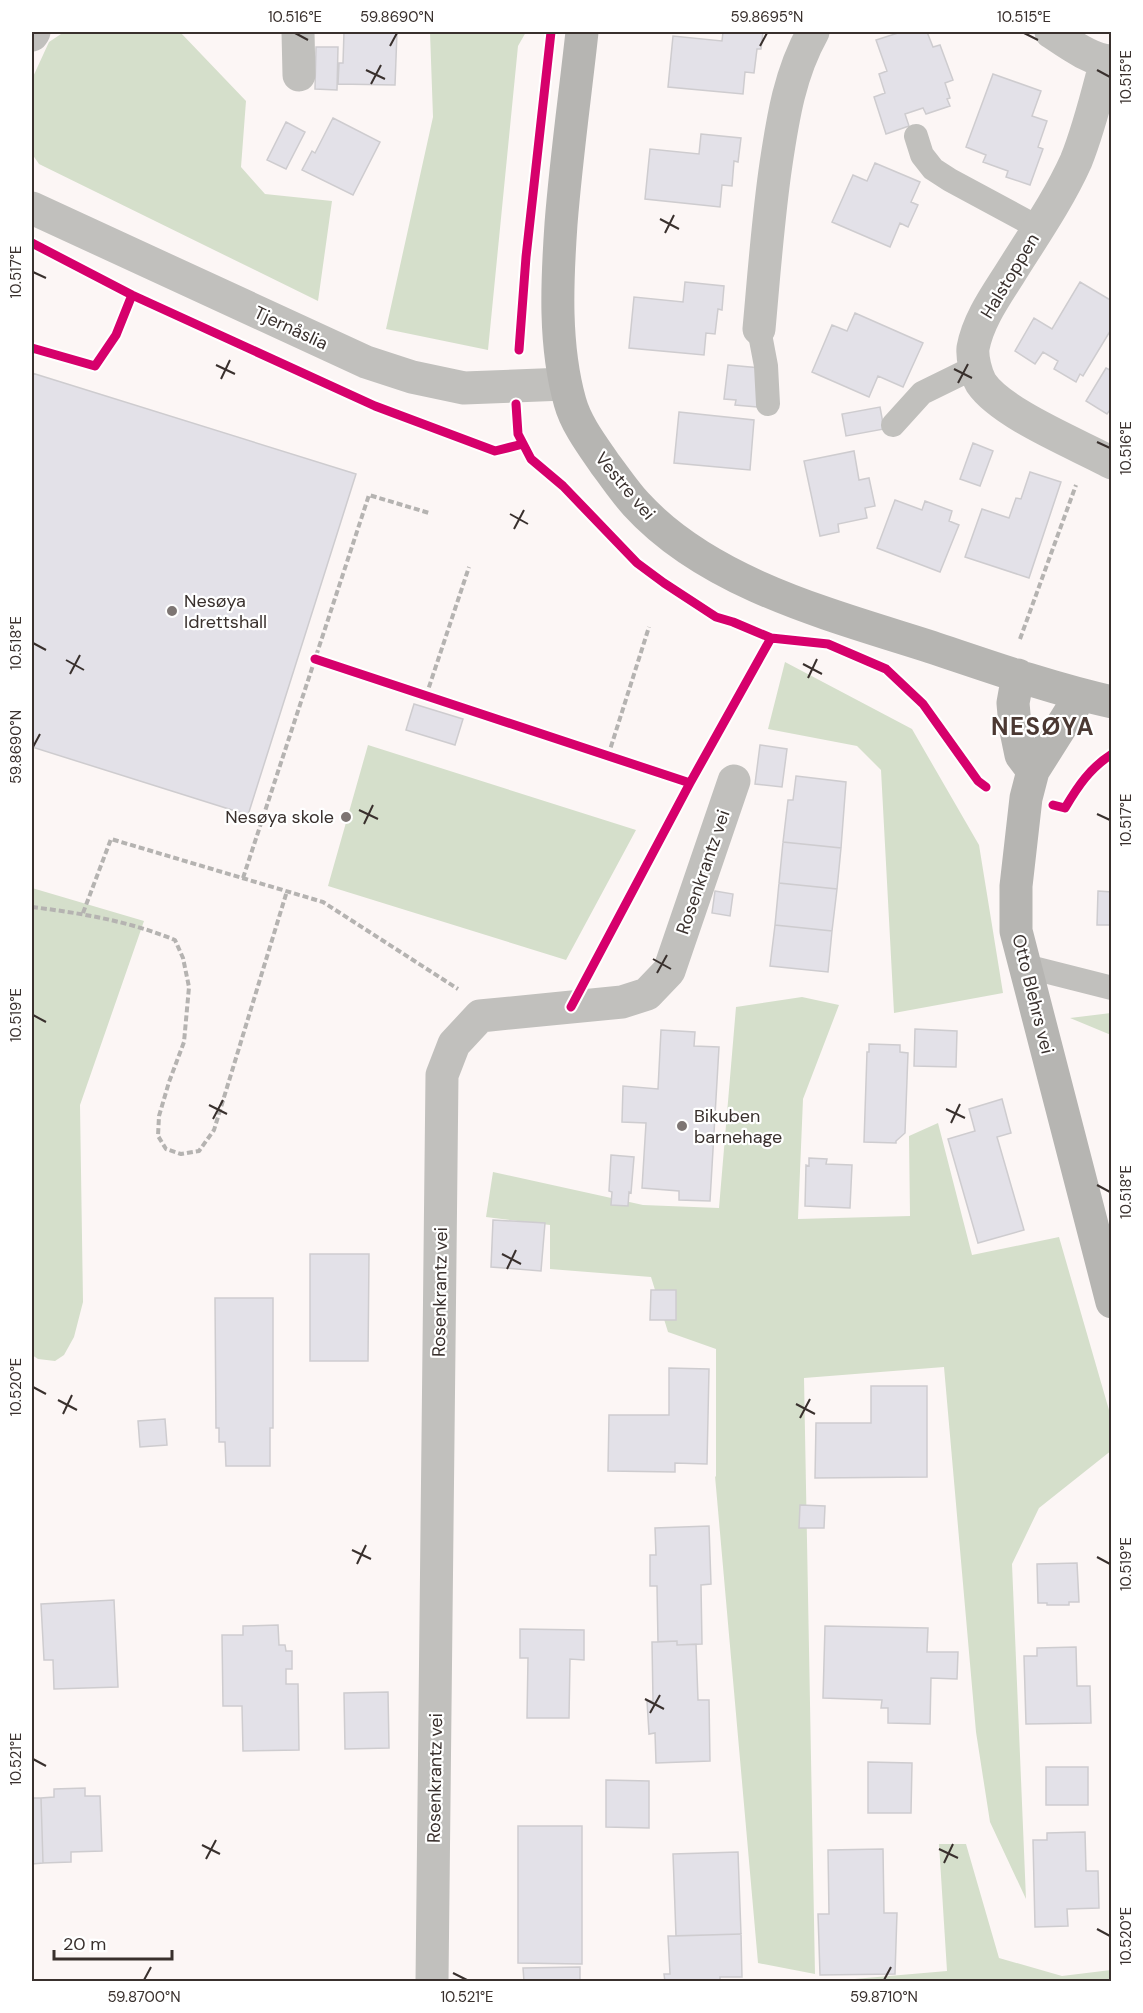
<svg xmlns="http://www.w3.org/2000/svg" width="1143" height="2013" viewBox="0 0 1143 2013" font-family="'DM Sans',sans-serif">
<rect width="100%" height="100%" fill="#fcf6f5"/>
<path fill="#d5dfcb" d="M64,32h116l66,69 -5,66 24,27 67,7 -14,100 -279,-137 -7,-10v-75l17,-37z
M430,32h96l-8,14 -30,304 -102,-21 47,-212z
M785,662l127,67 67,116 24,148 -109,20 -13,-243 -24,-24 -89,-17z
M368,745l268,85 -70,130 -238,-74z
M32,888l112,33 -64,184 3,197 -9,35 -10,18 -9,6 -17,-2 -6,-4z
M802,997l37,8 -36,94 -5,120 112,-3 -1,-80 29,-13 34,132 87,-18 52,180 1,33 -73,58 -27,56 14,335 -36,-77 -14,-90 -32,-365 -140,11 11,596 -57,-11 -43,-487 1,1v-128l-48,-17 -17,-55 -101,-8v-44l-64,-8 7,-45 150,33 76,3 17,-201z
M1111,1013v22l-41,-17z
M939,1844h27l33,114 63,18 49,-6v11h-280l116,-10z"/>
<path fill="#e3e1e8" stroke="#cecccf" stroke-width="1.5" d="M344,32h53l-2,53 -57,-1 1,-21h4z
M723,32h40l-2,17h-4l-3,24 -9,-1 -2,22 -75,-7 5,-51 49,5z
M901,32h26l6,15 7,-2 13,35 -8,3 5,15 -3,1 3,7 -24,8 -3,-6 -18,6 4,12 -23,8 -12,-37 11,-4 -6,-19 8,-3 -11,-31z
M316,47h22l-1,43 -22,-1z
M993,74l48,17 -9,25 15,5 -9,26 5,2 -13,36 -24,-8 2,-6 -25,-9 3,-7 -20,-8z
M333,118l47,24 -27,53 -51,-25 10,-19 3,2z
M286,122l19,10 -19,37 -19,-9z
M701,134l40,4 -3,24 -4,-1 -2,25 -10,-1 -2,22 -75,-8 5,-50 49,5z
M875,163l45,19 -9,20 7,3 -10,22 -8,-4 -10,24 -58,-25 21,-47 14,6z
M685,282l39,4 -2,24 -4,-1 -3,25 -9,-1 -2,22 -75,-7 5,-51 49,5z
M1080,282l32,19v27l-29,48 -3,-2 -4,8 -22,-13 4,-8 -15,-9 -8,12 -20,-13 19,-33 18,11z
M855,313l68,30 -20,44 -25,-11 -9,21 -57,-25 20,-47 15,6z
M728,365l33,3 -4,39 -22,-2 1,-5 -12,-1z
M1106,368l6,3v36l-5,7 -21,-13z
M32,373l324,101 -108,341 -216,-68z
M880,407l4,22 -38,7 -4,-22z
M679,412l75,8 -4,50 -76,-7z
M973,443l20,8 -13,35 -20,-7z
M854,451l5,29 10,-2 6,28 -10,2 2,10 -29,6 1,8 -19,4 -16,-75z
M1030,472l31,10 -32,96 -64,-21 17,-48 27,9 7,-20 5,1z
M895,500l27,10 3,-9 27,10 -3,10 10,4 -19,47 -63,-24z
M414,704l49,15 -8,26 -49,-15z
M760,745l27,4 -5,38 -27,-3z
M796,776l50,6 -5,66 -58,-6 5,-42h5z
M783,842l58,6 -4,41 -58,-6z
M779,883l58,6 -5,42 -57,-6z
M715,891l18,3 -3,22 -18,-3z
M1098,891l14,1v33h-15z
M775,925l57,6 -4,41 -58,-6z
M915,1029l42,2 -1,36 -42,-1z
M661,1030l34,2 -1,14 25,1 -9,154 -31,-1v-9l-37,-3 4,-65 -24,-1 1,-36 35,3z
M869,1044l31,1v7l8,1 -3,80 -9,8v2l-32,-1 3,-90h2z
M1002,1099l9,34 -14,4 27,93 -46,13 -30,-104 27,-8 -6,-22z
M611,1155l23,2 -3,36 -2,-1 -1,14 -17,-1 1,-13 -3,-1z
M809,1158l18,1 -1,5 26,1 -2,43 -45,-2 1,-41 3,1z
M493,1220l52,3 -4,48 -50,-4z
M310,1254h59l-1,107h-58z
M651,1290h25v30h-26z
M215,1298h58v130h-3v38h-44l-1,-24h-6v-14h-3z
M669,1368l40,1 -2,95 -32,-1v9l-67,-1 1,-56h60z
M871,1386h56v91l-112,1 1,-55h55z
M165,1419l2,26 -27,2 -2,-26z
M800,1505l25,1 -1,22h-25z
M709,1526l2,58 -10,1 1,59 -25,1v-4l-19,1 -1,-56h-7v-31h6l-1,-27z
M1077,1563l2,39h-10v3h-22v-2h-9l-1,-39z
M114,1600l4,87 -64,2 -1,-29h-9l-3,-56z
M278,1625l1,20h6l1,6h6v18h-6v15h12l1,66 -56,1 -1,-45h-19l-1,-71h21v-9z
M825,1626l103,2 -1,24h31l-1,27 -26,-1 -1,46 -42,-1v-15h-7l1,-8 -59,-2z
M520,1629l64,1v30l-14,-1 -1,59h-42l1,-60h-8z
M677,1641v4l19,-1 2,56h11l1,61 -54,2 -1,-30 -6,1 -2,-33h6l-1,-59z
M1076,1647l1,39h13l1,37 -65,1 -2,-68h13v-8z
M388,1692l1,56 -44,1 -1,-56z
M868,1762l44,1 -1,50h-43z
M1046,1767h42v38h-42z
M606,1780l43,1v47l-43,-1z
M85,1788v8h15l2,55 -31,1v10l-28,1 -2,-65 13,-1v-8z
M32,1798h9l2,65 -11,1z
M518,1826h64v138l-64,-1z
M1085,1832l1,39h12l1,37 -32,1 1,17 -33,1 -2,-87h14v-7z
M883,1849l1,64h13l-2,61 -75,1 -2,-61h11l-1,-64z
M738,1852l3,82 -65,2 -3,-82z
M741,1934l1,43h-22v5h-55l-1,-8h6l-2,-38z
M580,1967v15h-56l-1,-14z"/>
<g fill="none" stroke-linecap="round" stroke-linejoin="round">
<path stroke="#b5b3b1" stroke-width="4" stroke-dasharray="6 3" stroke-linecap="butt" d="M1020,639l56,-154
M426,696l43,-129
M608,756l41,-129
M243,878l126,-383 60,18
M32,907c48,6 97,14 143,33l8,18 6,29 -5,55 -15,40 -10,34 -1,20 8,13 15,5 18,-3 15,-21 73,-239
M83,913l28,-74 212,63 135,87"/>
<path stroke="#c1c0bd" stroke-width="24" d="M916,136l6,19 11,14 17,11 89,48
M759,329l7,37 2,38
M893,425l29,-32 53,-26
M1025,966l87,22"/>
<path stroke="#c1c0bd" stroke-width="33" d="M298,32l1,43
M1051,32c15,10 42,30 61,29
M32,35l2,-3
M1106,61c-9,34 -17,68 -30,100 -18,40 -44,77 -67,114 -14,22 -31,46 -36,73 -1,10 3,26 8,35 21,31 96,61 131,80
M32,208l334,154 46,15 52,11 101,-4
M759,329c5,-55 9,-111 17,-165 7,-47 14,-91 37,-132
M432,1982l10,-907 12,-31 26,-28 142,-14 25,-8 22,-23 65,-190"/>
<path stroke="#b6b5b2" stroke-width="33" d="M582,32c-7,64 -16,128 -21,192 -4,58 -7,121 9,178 6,22 22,43 35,62 10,13 20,28 31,40 73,80 195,111 295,143 60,20 119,41 181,55
M1018,675l-5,28 2,23 6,29 12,16
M1081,695l-48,76 -7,27 -10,88v45l96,371"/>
<g stroke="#fff" stroke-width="13">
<path id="cycleway" d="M32,243l100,52 243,111 120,45 28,-7
M32,348l63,18 21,-31 16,-40
M519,350l7,-93 25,-225
M516,404l2,30 13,25 32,27 74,77 27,20 52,34 17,5 38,16 57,6 58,25 37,35 55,77 8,6
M315,659l375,124
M1053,805l12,3c13,-22 25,-40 47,-54
M571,1007l119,-224 81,-145"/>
</g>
<use href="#cycleway" stroke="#d6006c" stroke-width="9"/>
</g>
<path fill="none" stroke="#39302d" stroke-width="2" d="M295,33l13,7M1024,33l14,7M390,46l7,-13M760,46l7,-13M366,70l19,9M1097,70l13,7M371,84l10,-19M660,219l19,10M665,233l9,-18M33,272l13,6M216,365l19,9M954,369l18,9M221,379l9,-19M958,383l10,-19M1097,442l13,6M510,514l18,10M514,529l10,-19M33,643l13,7M66,660l18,10M803,664l19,10M70,674l10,-19M808,678l9,-19M33,747l7,-13M359,810l19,9M1097,814l13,6M364,824l9,-19M653,959l18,10M657,973l10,-18M33,1015l13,7M209,1105l18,9M946,1109l19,9M213,1119l10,-19M951,1123l9,-19M1097,1185l13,7M502,1254l19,10M507,1269l9,-19M33,1387l13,7M58,1400l19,10M796,1404l19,10M63,1414l9,-19M800,1418l10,-19M352,1550l19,9M1097,1557l13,7M357,1564l9,-19M645,1699l19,10M650,1713l10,-18M33,1759l13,7M202,1845l18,9M939,1849l19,9M206,1859l10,-19M944,1863l9,-19M1097,1929l13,7M453,1973l14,7M144,1980l7,-13M884,1980l7,-13"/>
<g fill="#7d7573" stroke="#fff" stroke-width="2">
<circle cx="172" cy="611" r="6"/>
<circle cx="346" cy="817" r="6"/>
<circle cx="682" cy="1126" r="6"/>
</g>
<g text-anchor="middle" stroke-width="4.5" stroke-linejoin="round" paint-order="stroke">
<g font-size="18" fill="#39302d" stroke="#fff">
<text transform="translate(1010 276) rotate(-59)" y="6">Halstoppen</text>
<text transform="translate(291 328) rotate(25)" y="6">Tjernåslia</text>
<text transform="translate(625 486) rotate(50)" y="6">Vestre vei</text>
<text transform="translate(703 872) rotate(-71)" y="6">Rosenkrantz vei</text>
<text transform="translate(1033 994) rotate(76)" y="6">Otto Blehrs vei</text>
<text transform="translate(440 1292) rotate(-89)" y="6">Rosenkrantz vei</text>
<text transform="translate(435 1778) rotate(-89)" y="6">Rosenkrantz vei</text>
</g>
<g font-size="18" fill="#39302d" stroke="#fff" text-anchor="start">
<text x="184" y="607">Nesøya<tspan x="184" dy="21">Idrettshall</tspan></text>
<text x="334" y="823" text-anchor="end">Nesøya skole</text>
<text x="694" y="1122">Bikuben<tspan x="694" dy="21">barnehage</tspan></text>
</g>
<g font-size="24" font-weight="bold" letter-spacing="1.5" fill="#4b3933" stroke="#fff">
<text x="1043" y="735">NESØYA</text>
</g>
</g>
<rect width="1143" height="2013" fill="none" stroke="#ffffff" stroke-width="66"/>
<path d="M54 1950v9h118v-9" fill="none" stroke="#39302d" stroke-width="3"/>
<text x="63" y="1950" font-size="18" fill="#39302d" stroke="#ffffff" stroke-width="4.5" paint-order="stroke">20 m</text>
<rect x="33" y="33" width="1077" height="1947" fill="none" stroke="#39302d" stroke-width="2"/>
<g font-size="15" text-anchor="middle" fill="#39302d">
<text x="295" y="22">10.516°E</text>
<text x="397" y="22">59.8690°N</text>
<text x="767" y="22">59.8695°N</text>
<text x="1024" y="22">10.515°E</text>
<text transform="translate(1126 77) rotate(-90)" y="5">10.515°E</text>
<text transform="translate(16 272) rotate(-90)" y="5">10.517°E</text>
<text transform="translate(1126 448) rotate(-90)" y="5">10.516°E</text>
<text transform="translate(16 643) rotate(-90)" y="5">10.518°E</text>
<text transform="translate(16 747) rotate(-90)" y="5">59.8690°N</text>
<text transform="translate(1126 820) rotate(-90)" y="5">10.517°E</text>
<text transform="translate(16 1015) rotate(-90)" y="5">10.519°E</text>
<text transform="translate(1126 1192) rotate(-90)" y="5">10.518°E</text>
<text transform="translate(16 1387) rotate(-90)" y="5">10.520°E</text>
<text transform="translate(1126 1564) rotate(-90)" y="5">10.519°E</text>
<text transform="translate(16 1759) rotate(-90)" y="5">10.521°E</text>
<text transform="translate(1126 1936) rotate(-90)" y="5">10.520°E</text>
<text x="144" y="2002">59.8700°N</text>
<text x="467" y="2002">10.521°E</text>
<text x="884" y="2002">59.8710°N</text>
</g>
</svg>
